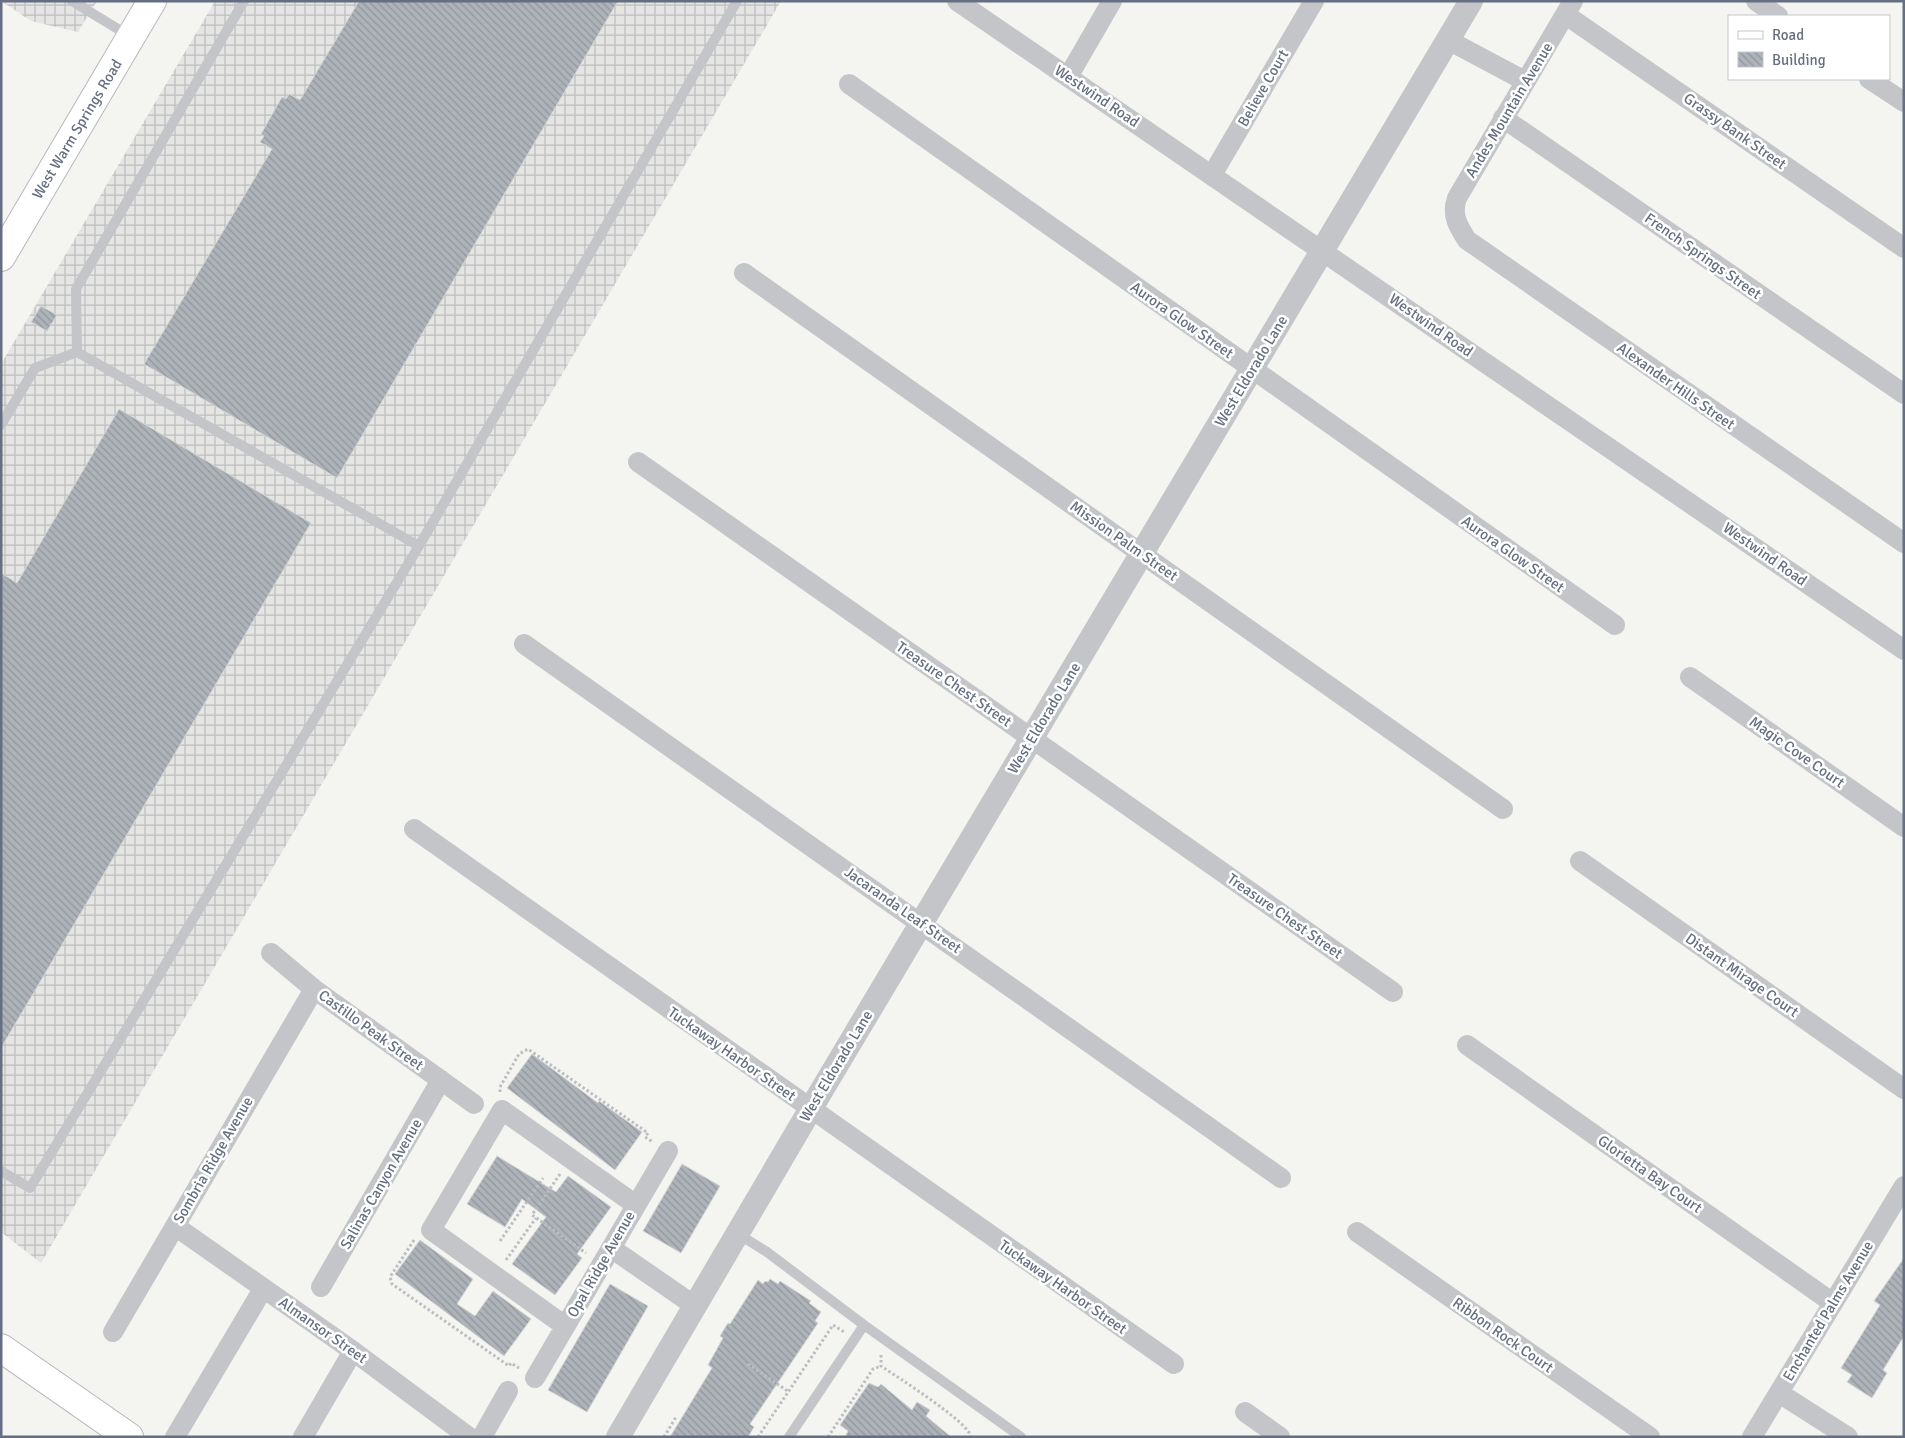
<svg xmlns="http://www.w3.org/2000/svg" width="1905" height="1438" viewBox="0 0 1905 1438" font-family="Signika,sans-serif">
<defs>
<pattern id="industrial-grid" width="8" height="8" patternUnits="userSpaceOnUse" patternTransform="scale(1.25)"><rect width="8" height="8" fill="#e5e5e4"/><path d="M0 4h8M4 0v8" fill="none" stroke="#bdbebe"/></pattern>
<pattern id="building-back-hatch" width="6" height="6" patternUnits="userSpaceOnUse" patternTransform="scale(1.25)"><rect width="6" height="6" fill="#aeb2b9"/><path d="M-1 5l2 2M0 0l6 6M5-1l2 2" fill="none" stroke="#91959c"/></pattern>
</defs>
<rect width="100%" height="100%" fill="#f4f5f1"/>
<path fill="url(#industrial-grid)" d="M1,1h96l-19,31 -47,-11z
M215,1h566l-740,1262 -40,-31v-868z"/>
<path fill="url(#building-back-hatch)" stroke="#d5d6d4" d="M359,1h259l-281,477 -193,-114 128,-215 -12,-7 4,-6 -3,-2 21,-37 4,2 3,-5 11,6z
M41,306l16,9 -10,16 -16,-9z
M119,409l192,114 -310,525v-475l16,10z
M532,1054l66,49 1,-2 43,31 -27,38 -108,-82z
M497,1156l59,36 12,-16 43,31 -34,47 5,4 -27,37 -43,-31 34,-47 -24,-18 -17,28 -38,-23z
M682,1164l38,22 -39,67 -38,-22z
M420,1240l53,39 -16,25 18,12 18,-25 38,28 -27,37 -109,-82z
M1904,1258v78l-21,34 4,3 -15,25 -25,-16 5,-7 -11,-7 39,-63 -6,-4z
M770,1279l8,5 2,-3 31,20 -2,2 12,9 -6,9 3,2 -68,101 4,3 -6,10h-78l42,-69 -4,-3 15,-27 -3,-2 8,-13 2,1 28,-44 5,4 2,-3 3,1z
M610,1284l38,22 -61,106 -39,-22z
M869,1383l9,4 3,-3 31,26 5,-8 13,8 -4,6 25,21h-106l3,-6 -8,-6z"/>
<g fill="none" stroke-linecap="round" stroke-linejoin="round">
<g stroke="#b5b8bd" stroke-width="30">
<path id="secondary" d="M1,257l151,-256"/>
</g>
<g stroke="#b3b6bb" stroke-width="30">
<path id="primary" d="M1,1348l128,89"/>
</g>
<path stroke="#bcbdc0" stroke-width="3" stroke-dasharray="2.5 2.5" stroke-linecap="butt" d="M1,607l1,1
M500,1092v-5l19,-33 9,-5 120,84 -3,4 8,5
M560,1174l-28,41 54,38
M414,1240l-24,37 2,7 117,82 2,-3 8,5
M500,1241l43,-63
M506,1260l30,-42
M881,1355v11c16,11 88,56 90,71
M748,1364l41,28
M664,1437l12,-20
M758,1437l75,-112 11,7
M828,1437l45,-68 8,-3"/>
<path stroke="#c3c5c9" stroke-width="10" d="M72,1l59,36
M77,352l342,194
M1,425l34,-57 42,-16 -1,-63 168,-288
M1,1171l29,17 389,-642 318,-545
M738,1234l29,18 97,73 157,112
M789,1437l75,-112"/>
<path stroke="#c3c5c9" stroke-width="20" d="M957,1l947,649
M1573,1l-116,197c-6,17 1,28 10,42l437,303
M1756,1l22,15
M1566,15l338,233
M1448,40l77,41
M1068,77l44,-76
M1869,79l35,23
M849,84l766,541
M1503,118l401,276
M1212,175l102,-174
M744,273l759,536
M638,462l755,530
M524,644l757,534
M1690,677l214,150
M414,829l760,535
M1580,861l324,228
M271,953l43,36 160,115
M1467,1045l366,258
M175,1226l178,125 116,86
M1357,1232l293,205
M611,1248l84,58
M321,1287l120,-207
M565,1326l-134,-96 71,-120 134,95
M113,1332l201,-343
M535,1378l133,-227
M1779,1393l69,44
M1245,1412l35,25
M175,1437l88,-148
M303,1437l50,-86
M482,1437l26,-46
M1752,1437l152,-251"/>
<path stroke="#c3c5c9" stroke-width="24" d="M618,1437l192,-327 661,-1109"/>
<use href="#secondary" stroke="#fff" stroke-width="28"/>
<use href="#primary" stroke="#fff" stroke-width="28"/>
</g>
<g text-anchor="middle" stroke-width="5" stroke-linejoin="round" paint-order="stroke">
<g font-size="15" fill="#656f81" stroke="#fff">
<text transform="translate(1263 88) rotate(-60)" y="5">Believe Court</text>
<text transform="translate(1097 96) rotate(34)" y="5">Westwind Road</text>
<text transform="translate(1509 110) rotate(-59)" y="5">Andes Mountain Avenue</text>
<text transform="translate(77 129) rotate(-59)" y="5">West Warm Springs Road</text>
<text transform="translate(1735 131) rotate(35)" y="5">Grassy Bank Street</text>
<text transform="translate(1703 256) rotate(35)" y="5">French Springs Street</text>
<text transform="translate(1182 320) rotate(35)" y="5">Aurora Glow Street</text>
<text transform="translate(1431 325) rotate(35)" y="5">Westwind Road</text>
<text transform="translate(1251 371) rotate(-59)" y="5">West Eldorado Lane</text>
<text transform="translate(1676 386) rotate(35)" y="5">Alexander Hills Street</text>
<text transform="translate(1124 541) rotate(35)" y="5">Mission Palm Street</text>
<text transform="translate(1513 554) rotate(35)" y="5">Aurora Glow Street</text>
<text transform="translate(1765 554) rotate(35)" y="5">Westwind Road</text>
<text transform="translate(954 684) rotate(35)" y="5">Treasure Chest Street</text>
<text transform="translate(1044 718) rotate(-59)" y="5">West Eldorado Lane</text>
<text transform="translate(1797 752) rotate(35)" y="5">Magic Cove Court</text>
<text transform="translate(903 910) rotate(35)" y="5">Jacaranda Leaf Street</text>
<text transform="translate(1285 916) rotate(35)" y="5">Treasure Chest Street</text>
<text transform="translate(1742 975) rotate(35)" y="5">Distant Mirage Court</text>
<text transform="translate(371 1030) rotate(36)" y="5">Castillo Peak Street</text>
<text transform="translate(732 1054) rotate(35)" y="5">Tuckaway Harbor Street</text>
<text transform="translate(836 1066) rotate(-59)" y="5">West Eldorado Lane</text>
<text transform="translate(213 1160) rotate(-60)" y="5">Sombria Ridge Avenue</text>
<text transform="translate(1650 1174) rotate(35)" y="5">Glorietta Bay Court</text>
<text transform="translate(381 1184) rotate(-60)" y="5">Salinas Canyon Avenue</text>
<text transform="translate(601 1264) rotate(-60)" y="5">Opal Ridge Avenue</text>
<text transform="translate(1063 1287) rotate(35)" y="5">Tuckaway Harbor Street</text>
<text transform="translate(1828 1311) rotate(-59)" y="5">Enchanted Palms Avenue</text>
<text transform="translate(323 1330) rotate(35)" y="5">Almansor Street</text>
<text transform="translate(1503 1335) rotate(35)" y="5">Ribbon Rock Court</text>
</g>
</g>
<rect width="1905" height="1438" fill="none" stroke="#656f81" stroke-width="5"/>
<rect x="1728" y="15" width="162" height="65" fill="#ffffff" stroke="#c1c5cd"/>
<rect x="1738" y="31" width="25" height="8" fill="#ffffff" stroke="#c1c5cd"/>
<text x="1772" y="40" font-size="15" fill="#656f81">Road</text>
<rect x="1738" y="52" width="25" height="15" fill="url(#building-back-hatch)" stroke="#c1c5cd"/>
<text x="1772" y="65" font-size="15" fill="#656f81">Building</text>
</svg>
